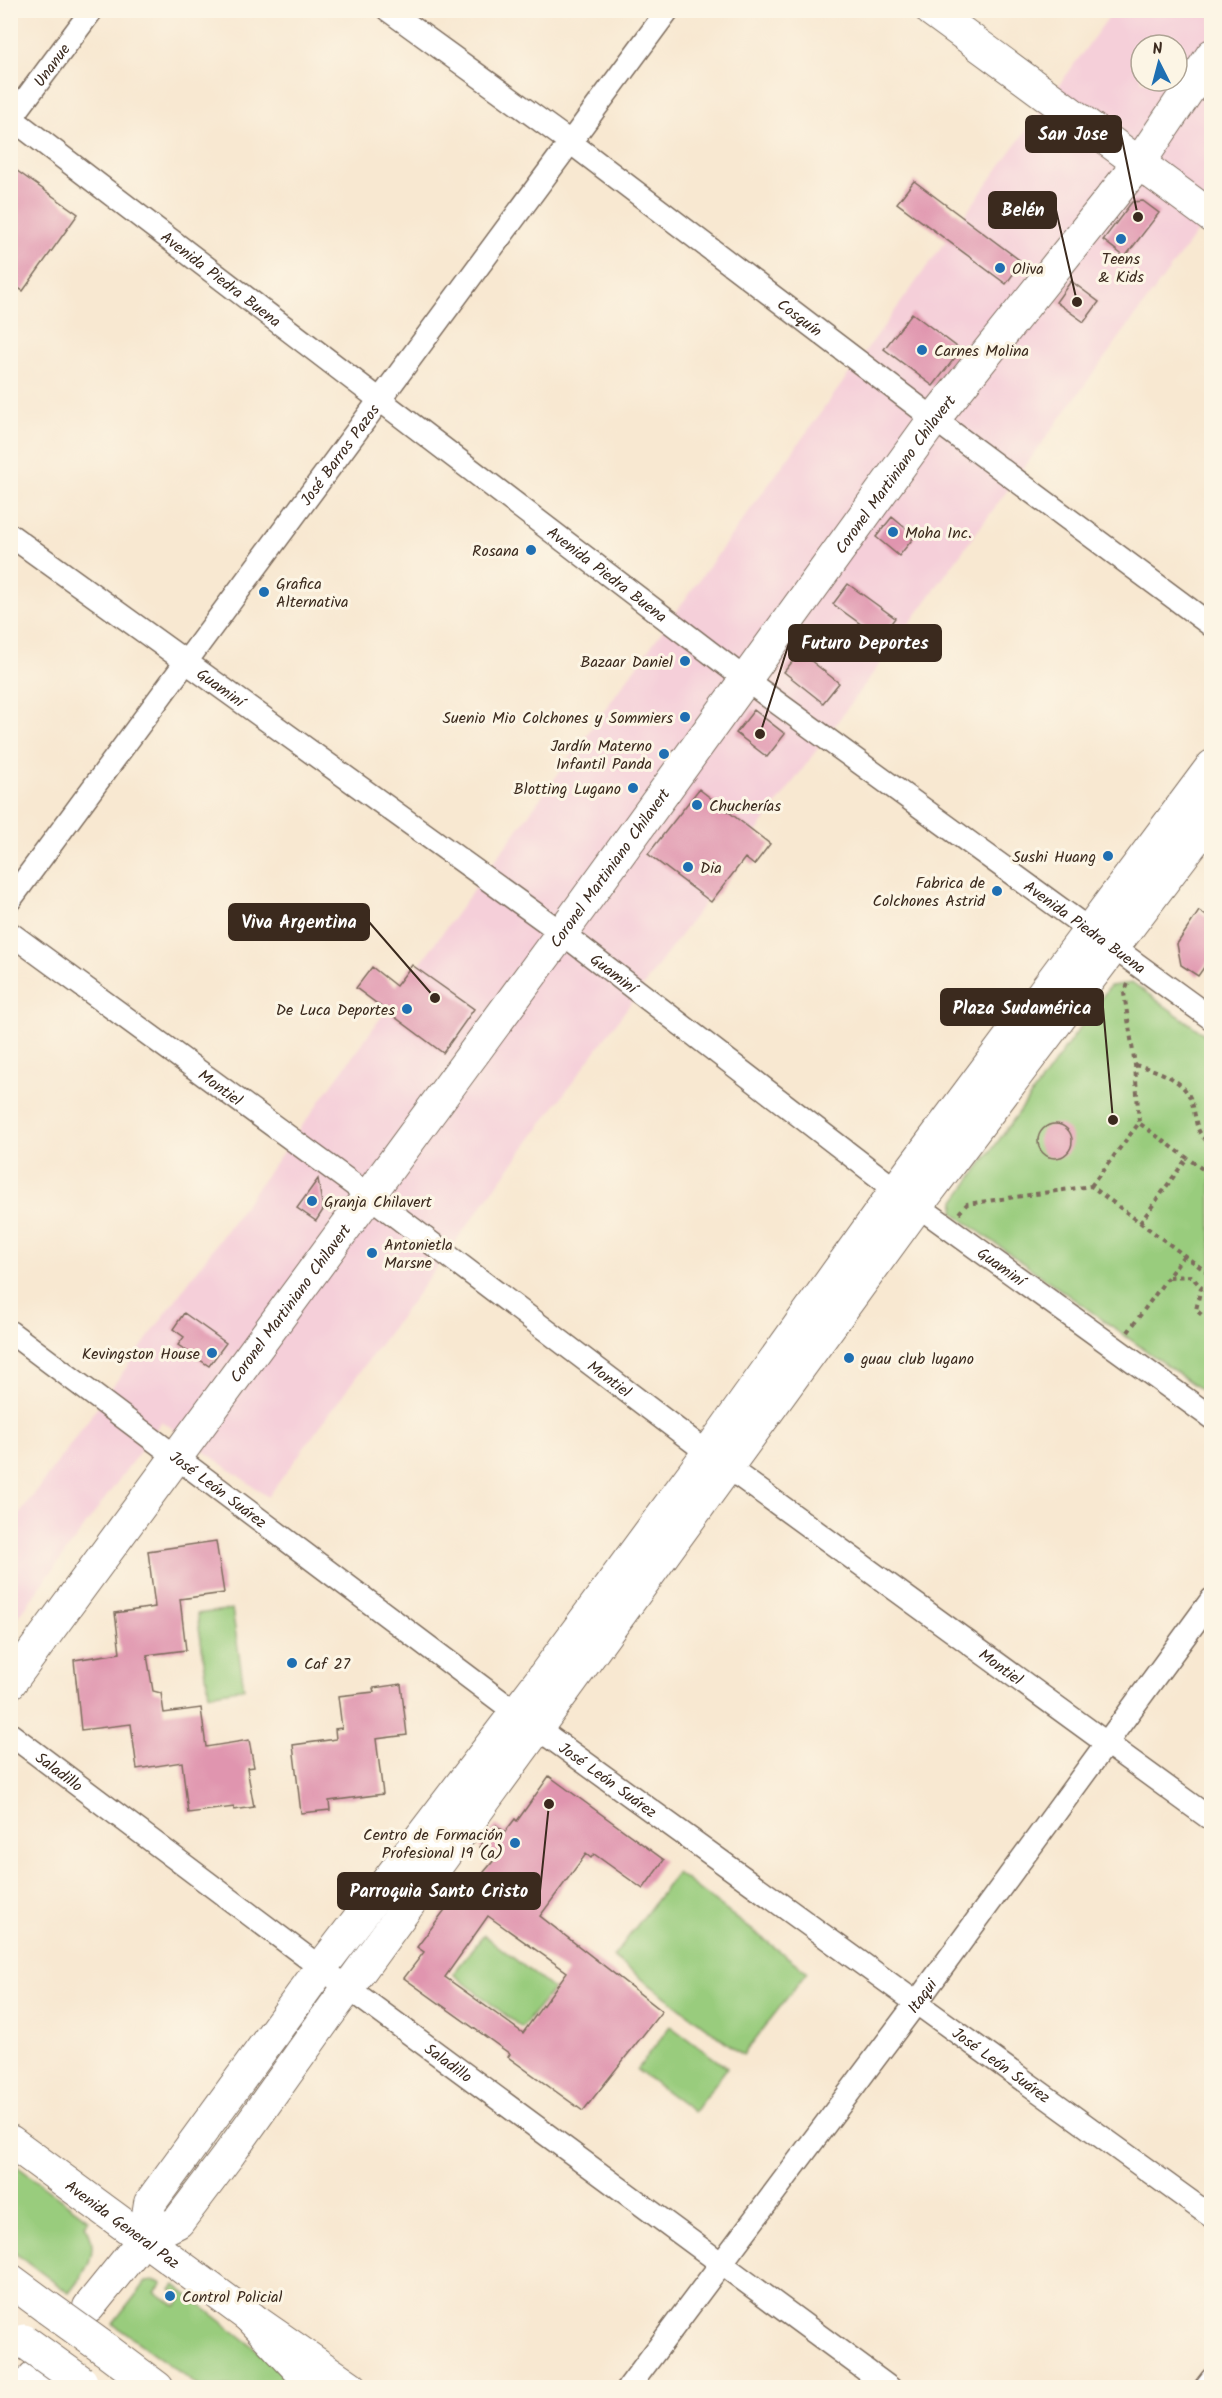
<svg xmlns="http://www.w3.org/2000/svg" width="1222" height="2398" viewBox="0 0 1222 2398" font-family="Kalam,sans-serif">
<rect width="100%" height="100%" fill="#fcf5e5"/>
<filter id="ink" filterUnits="userSpaceOnUse"><feTurbulence type="fractalNoise" baseFrequency=".0167" numOctaves="2"/><feDisplacementMap in="SourceGraphic" scale="12" xChannelSelector="R" yChannelSelector="G"/><feConvolveMatrix kernelMatrix="1 2 1 2 8 2 1 2 1" color-interpolation-filters="sRGB"/></filter>
<filter id="wash" filterUnits="userSpaceOnUse"><feTurbulence type="fractalNoise" baseFrequency=".008" numOctaves="4" result="noise"/><feDisplacementMap in="SourceGraphic" scale="24" xChannelSelector="R" yChannelSelector="G"/><feGaussianBlur stdDeviation="1.35" result="paint"/><feColorMatrix in="noise" values="0 0 0 0 0 0 0 0 0 0 0 0 0 0 0 0 0 1.4 0 .05"/><feComposite in="paint" operator="in"/></filter>
<g filter="url(#wash)">
<rect width="100%" height="100%" fill="#f8e8d1"/>
<path fill="#f5cfd9" fill-rule="evenodd" d="M1113,11h98v202l-943,1284 -106,-76 -151,206v-101zM1141,45h36v36h-36z"/>
<path fill="#99cc7d" stroke="#6a7b4e" stroke-width="1.5" d="M1133,983l78,56v358l-251,-179 -6,-6 1,-11 155,-215z
M232,1609l12,79 -35,6 -12,-80z
M677,1873l130,99 -64,83 -130,-98z
M484,1935l69,54 -31,39 -69,-54z
M670,2026l57,42 -33,44 -57,-42z
M10,2161l79,59 -4,5c17,25 0,48 -16,68l-58,-43z
M156,2281l6,3 -7,8 21,14 6,-7 -11,-9 4,-5 130,102h-105l-87,-63 33,-42z"/>
<g id="blocks">
<path fill="#e095af" fill-rule="evenodd" d="M10,166l68,48 -55,77 -13,-8z
M914,181l108,81 -16,22 -109,-81z
M1143,201l16,12 -34,44 -22,-17 29,-38z
M1071,281l28,21 -15,20 -28,-20z
M912,313l49,37 -28,36 -49,-37z
M892,517l23,19 -16,20 -23,-19z
M848,584l47,34 -15,20 -47,-34z
M800,652l39,31 -16,20 -39,-31z
M754,710l31,24 -18,23 -31,-24z
M699,789l71,55 -16,21 -9,-7 -34,44 -63,-48z
M1199,911l13,9v36l-14,20 -17,-11 -4,-21z
M412,965l62,44 -31,44 -87,-65 16,-21 24,19z
M1038 1141a17 17 0 1 1 34 0a17 17 0 1 1-34 0Z
M318,1179l5,31 -7,11 -19,-13z
M184,1313l42,30 -17,23 -31,-21 6,-8 -11,-8z
M216,1541l8,52 -44,6 6,51 -39,5 6,36 8,2 3,20 37,-5 5,39 43,-7 5,27 -7,1 7,39 -20,3v-3l-46,6 -6,-51 -45,7 -6,-45 -50,6 -7,-70 46,-7 -5,-40 40,-6 -7,-56z
M401,1684l6,51 -31,4 7,55 -54,7 1,9 -29,3 -8,-68 43,-6 -1,-10 7,-1 -4,-32 36,-4 -1,-4z
M549,1776l115,84 -21,29 -49,-35 -3,4 -5,-4 -46,62 122,95 -79,100 -75,-54 2,-3 -106,-76 20,-26 -7,-5 39,-52 6,3 33,-39 -16,-12 17,-22 9,7 10,-13 2,2zM488,1916l79,56 -44,61 -78,-56z"/>
</g>
</g>
<g filter="url(#ink)">
<use href="#blocks" fill-opacity="0" stroke="#7d6c5d" stroke-width="1.5"/>
<g fill="none" stroke-linecap="round" stroke-linejoin="round">
<g stroke="#7d6c5d" stroke-width="25">
<g id="street">
<path id="s1" d="M388,10l182,132 364,277 278,207"/>
<path id="s2" d="M10,117l736,563 466,339"/>
<path id="s3" d="M10,120l82,-110"/>
<path id="s4" d="M10,535l552,398 334,257 316,228"/>
<path id="s5" d="M10,900l658,-890"/>
<path id="s6" d="M10,933l358,262 340,258 504,367"/>
<path id="s7" d="M10,1332l505,380 697,505"/>
<path id="s8" d="M10,1734l311,234 569,420"/>
<path id="s9" d="M628,2388l289,-386 295,-403"/>
<path d="M1205,2388l7,-9"/>
</g>
</g>
<g stroke="#7d6c5d" stroke-width="34">
<g id="secondary">
<path d="M931,10l281,207"/>
<path id="s10" d="M10,1683l552,-750 372,-514 205,-256 73,-108"/>
<path id="s11" d="M10,2141l241,177 101,70"/>
<path d="M144,2239l6,-36 171,-235 219,-287 168,-228 188,-263 316,-424"/>
<path d="M89,2307l55,-68 34,-17 52,-69 96,-135 592,-813 294,-388"/>
<path d="M26,2388l8,-11"/>
</g>
</g>
<g stroke="#7d6c5d" stroke-width="35">
<path id="highway" d="M10,2280l38,28
M251,2318l66,70
M105,2349l52,39"/>
</g>
<path stroke="#7d6c5d" stroke-width="4" stroke-dasharray="4.5 4.5" stroke-linecap="butt" d="M1128,984l-4,9 11,72 4,58
M1135,1065c22,5 50,14 57,38 6,20 1,28 20,42
M1091,1186l48,-63 73,53
M959,1213l8,-9 124,-18 121,90
M1140,1223l47,-65
M1169,1277l22,-1 10,11 -5,23 7,6
M1128,1332l56,-77"/>
<use href="#street" stroke="#fff" stroke-width="22"/>
<use href="#secondary" stroke="#fff" stroke-width="32"/>
<use href="#highway" stroke="#fff" stroke-width="33"/>
<g stroke="#7d6c5d" stroke-width="35" stroke-linecap="butt">
<path id="highway-bridge" d="M48,2308l57,41
M24,2341l57,41"/>
</g>
<use href="#highway-bridge" stroke="#fff" stroke-width="33"/>
</g>
</g>
<g fill="#1f6fb2" stroke="#fcf5e5" stroke-width="2">
<circle cx="1121" cy="239" r="6"/>
<circle cx="1000" cy="268" r="6"/>
<circle cx="922" cy="350" r="6"/>
<circle cx="893" cy="532" r="6"/>
<circle cx="531" cy="550" r="6"/>
<circle cx="264" cy="592" r="6"/>
<circle cx="685" cy="661" r="6"/>
<circle cx="685" cy="717" r="6"/>
<circle cx="664" cy="754" r="6"/>
<circle cx="633" cy="788" r="6"/>
<circle cx="697" cy="805" r="6"/>
<circle cx="1108" cy="856" r="6"/>
<circle cx="688" cy="867" r="6"/>
<circle cx="997" cy="891" r="6"/>
<circle cx="407" cy="1009" r="6"/>
<circle cx="312" cy="1201" r="6"/>
<circle cx="372" cy="1253" r="6"/>
<circle cx="212" cy="1353" r="6"/>
<circle cx="849" cy="1358" r="6"/>
<circle cx="292" cy="1663" r="6"/>
<circle cx="515" cy="1843" r="6"/>
<circle cx="170" cy="2296" r="6"/>
</g>
<g text-anchor="middle" stroke-width="6" stroke-linejoin="round" paint-order="stroke">
<g font-size="16" fill="#3b2a1e" stroke="#fcf5e5">
<text dy="6" stroke="none"><textPath href="#s3" startOffset="69">Unanue</textPath></text>
<text dy="6" stroke="none"><textPath href="#s2" startOffset="266">Avenida Piedra Buena</textPath></text>
<text dy="6" stroke="none"><textPath href="#s1" startOffset="514">Cosquín</textPath></text>
<text dy="6" stroke="none"><textPath href="#s5" startOffset="554">José Barros Pazos</textPath></text>
<text dy="6" stroke="none"><textPath href="#s10" startOffset="1498">Coronel Martiniano Chilavert</textPath></text>
<text dy="6" stroke="none"><textPath href="#s2" startOffset="752">Avenida Piedra Buena</textPath></text>
<text dy="6" stroke="none"><textPath href="#s4" startOffset="260">Guaminí</textPath></text>
<text dy="6" stroke="none"><textPath href="#s10" startOffset="1012">Coronel Martiniano Chilavert</textPath></text>
<text dy="6" stroke="none"><textPath href="#s2" startOffset="1346">Avenida Piedra Buena</textPath></text>
<text dy="6" stroke="none"><textPath href="#s4" startOffset="746">Guaminí</textPath></text>
<text dy="6" stroke="none"><textPath href="#s6" startOffset="261">Montiel</textPath></text>
<text dy="6" stroke="none"><textPath href="#s4" startOffset="1232">Guaminí</textPath></text>
<text dy="6" stroke="none"><textPath href="#s10" startOffset="472">Coronel Martiniano Chilavert</textPath></text>
<text dy="6" stroke="none"><textPath href="#s6" startOffset="747">Montiel</textPath></text>
<text dy="6" stroke="none"><textPath href="#s7" startOffset="261">José León Suárez</textPath></text>
<text dy="6" stroke="none"><textPath href="#s6" startOffset="1233">Montiel</textPath></text>
<text dy="6" stroke="none"><textPath href="#s8" startOffset="62">Saladillo</textPath></text>
<text dy="6" stroke="none"><textPath href="#s7" startOffset="747">José León Suárez</textPath></text>
<text dy="6" stroke="none"><textPath href="#s9" startOffset="490">Itaqui</textPath></text>
<text dy="6" stroke="none"><textPath href="#s8" startOffset="548">Saladillo</textPath></text>
<text dy="6" stroke="none"><textPath href="#s7" startOffset="1233">José León Suárez</textPath></text>
<text dy="6" stroke="none"><textPath href="#s11" startOffset="140">Avenida General Paz</textPath></text>
</g>
<g font-size="16" fill="#3b2a1e" stroke="#fcf5e5" text-anchor="start">
<text x="1121" y="264" text-anchor="middle">Teens<tspan x="1121" dy="18">&amp; Kids</tspan></text>
<text x="1012" y="274">Oliva</text>
<text x="934" y="356">Carnes Molina</text>
<text x="905" y="538">Moha Inc.</text>
<text x="519" y="556" text-anchor="end">Rosana</text>
<text x="276" y="589">Grafica<tspan x="276" dy="18">Alternativa</tspan></text>
<text x="673" y="667" text-anchor="end">Bazaar Daniel</text>
<text x="673" y="723" text-anchor="end">Suenio Mio Colchones y Sommiers</text>
<text x="652" y="751" text-anchor="end">Jardín Materno<tspan x="652" dy="18">Infantil Panda</tspan></text>
<text x="621" y="794" text-anchor="end">Blotting Lugano</text>
<text x="709" y="811">Chucherías</text>
<text x="1096" y="862" text-anchor="end">Sushi Huang</text>
<text x="700" y="873">Dia</text>
<text x="985" y="888" text-anchor="end">Fabrica de<tspan x="985" dy="18">Colchones Astrid</tspan></text>
<text x="395" y="1015" text-anchor="end">De Luca Deportes</text>
<text x="324" y="1207">Granja Chilavert</text>
<text x="384" y="1250">Antonietla<tspan x="384" dy="18">Marsne</tspan></text>
<text x="200" y="1359" text-anchor="end">Kevingston House</text>
<text x="861" y="1364">guau club lugano</text>
<text x="304" y="1669">Caf 27</text>
<text x="503" y="1840" text-anchor="end">Centro de Formación<tspan x="503" dy="18">Profesional 19 (a)</tspan></text>
<text x="182" y="2302">Control Policial</text>
</g>
</g>
<path fill="none" stroke="#3b2a1e" stroke-width="2" d="M1138 217L1121 134M1077 302L1056 210M760 734L789 643M435 998L369 922M1113 1120L1103 1007M549 1804L540 1891"/>
<g fill="#3b2a1e" stroke="#fcf5e5" stroke-width="2">
<circle cx="1138" cy="217" r="6"/>
<circle cx="1077" cy="302" r="6"/>
<circle cx="760" cy="734" r="6"/>
<circle cx="435" cy="998" r="6"/>
<circle cx="1113" cy="1120" r="6"/>
<circle cx="549" cy="1804" r="6"/>
</g>
<g fill="#3b2a1e" stroke="#3b2a1e" stroke-width="2">
<rect x="1026" y="116" width="95" height="36" rx="6"/>
<rect x="989" y="192" width="67" height="36" rx="6"/>
<rect x="789" y="625" width="152" height="36" rx="6"/>
<rect x="229" y="904" width="140" height="36" rx="6"/>
<rect x="941" y="989" width="162" height="36" rx="6"/>
<rect x="338" y="1873" width="202" height="36" rx="6"/>
</g>
<g font-size="18" text-anchor="middle" font-weight="bold" fill="#fff">
<text x="1073" y="140">San Jose</text>
<text x="1023" y="216">Belén</text>
<text x="865" y="649">Futuro Deportes</text>
<text x="299" y="928">Viva Argentina</text>
<text x="1022" y="1014">Plaza Sudamérica</text>
<text x="439" y="1897">Parroquia Santo Cristo</text>
</g>
<rect width="1222" height="2398" fill="none" stroke="#fcf5e5" stroke-width="36"/>
<g transform="translate(1159 63) rotate(354)"><circle r="28" fill="#fcf5e5" stroke="#afa495" stroke-width="1.5"/>
<path d="M0-4.5L10 22L0 15L-10 22Z" fill="#1f6fb2"/>
<text y="-9" font-size="16" font-weight="bold" text-anchor="middle" fill="#3b2a1e">N</text>
</g>
</svg>
